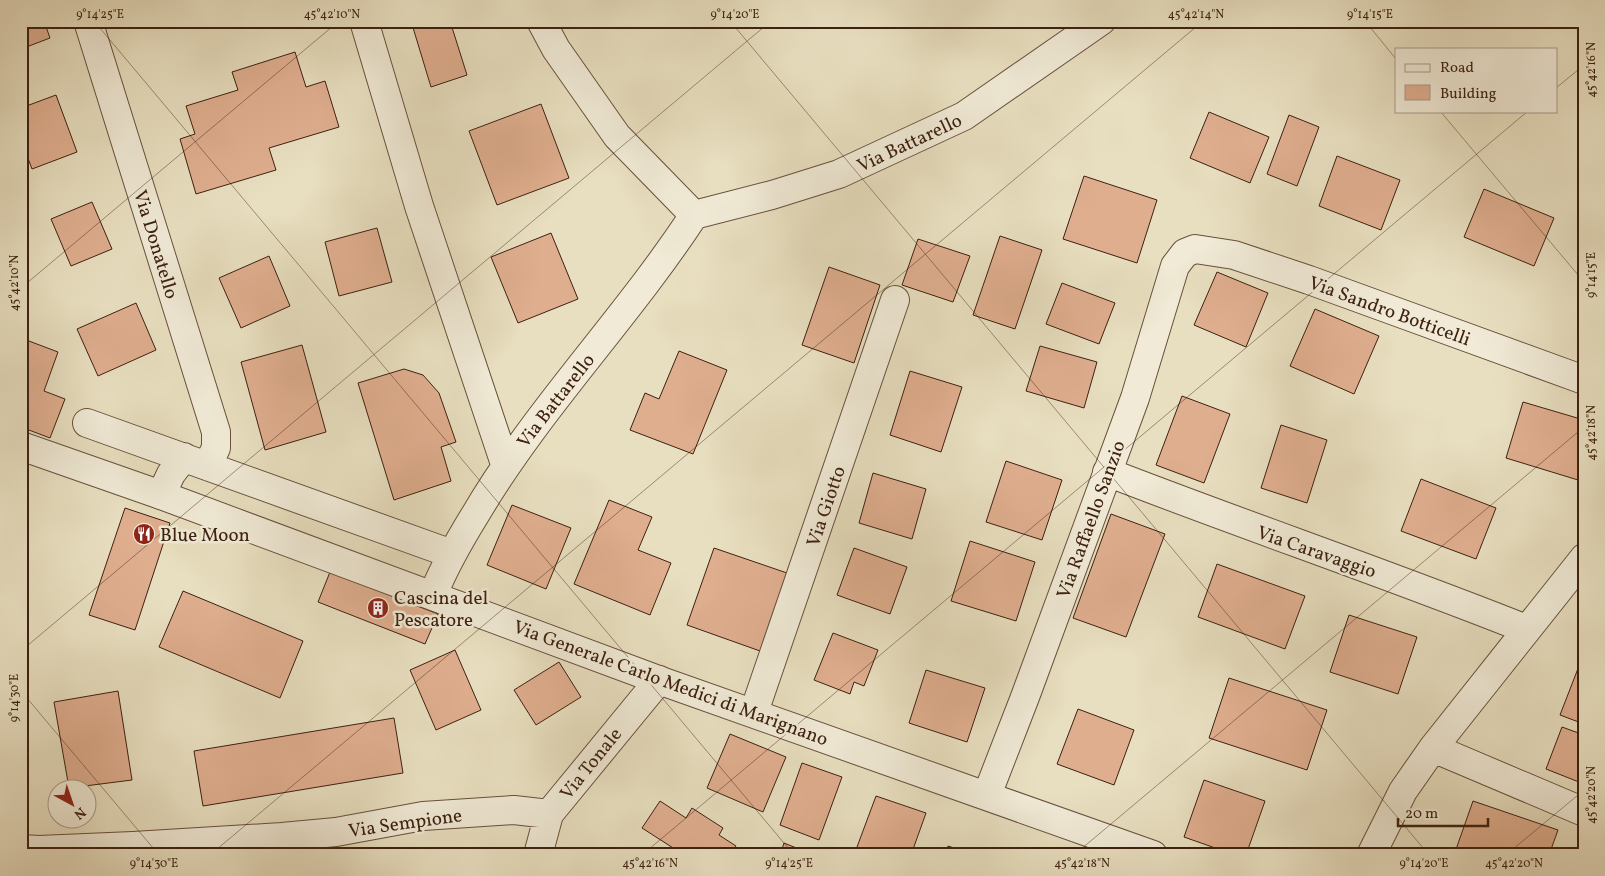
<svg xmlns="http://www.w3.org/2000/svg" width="1605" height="876" viewBox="0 0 1605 876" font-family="Vollkorn,serif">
<rect width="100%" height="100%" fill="#e8dfc0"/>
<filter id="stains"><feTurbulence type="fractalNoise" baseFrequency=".004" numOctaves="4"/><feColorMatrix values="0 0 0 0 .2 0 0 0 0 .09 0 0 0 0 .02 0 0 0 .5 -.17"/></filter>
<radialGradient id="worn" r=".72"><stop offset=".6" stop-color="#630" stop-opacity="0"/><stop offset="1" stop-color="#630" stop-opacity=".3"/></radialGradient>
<path fill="#dfae8f" stroke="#3d2010" d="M21,21h23l6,17 -29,11z
M411,21h39l17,54 -36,12z
M295,52l11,35 19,-6 14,46 -70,21 7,22 -80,24 -16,-55 15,-5 -9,-28 52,-16 -6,-18z
M56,95l21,57 -45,17 -11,-29v-32z
M541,104l28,74 -72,27 -28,-74z
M1209,112l60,25 -19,46 -60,-25z
M1289,115l30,12 -22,59 -30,-12z
M1337,156l63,24 -19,50 -62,-24z
M1084,176l73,24 -20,63 -74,-24z
M1484,189l70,29 -20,48 -70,-29z
M92,202l20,47 -41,17 -20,-47z
M377,228l15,54 -53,14 -14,-54z
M551,233l27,66 -60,24 -27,-66z
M1000,236l42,14 -27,79 -42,-14z
M918,239l52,17 -17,46 -51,-17z
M269,256l21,50 -49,22 -22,-50z
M829,267l51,18 -26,78 -52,-18z
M1217,272l51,21 -22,54 -52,-22z
M1062,283l53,20 -16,41 -53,-20z
M136,303l20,47 -58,26 -21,-47z
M1315,309l64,27 -25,58 -64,-28z
M21,338l37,14 -14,39 21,8 -15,39 -29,-11z
M302,345l24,87 -61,18 -24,-88z
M1040,346l57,16 -13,46 -58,-17z
M679,351l48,19 -34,84 -63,-24 15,-37 14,6z
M404,369l19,6 16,18 17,49 -15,5 10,34 -57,19 -36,-117z
M910,371l52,16 -21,65 -51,-17z
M1182,396l48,18 -26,69 -48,-18z
M1523,402l61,18v41l-6,19 -72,-22z
M1281,425l46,15 -20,63 -46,-15z
M1006,461l56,19 -20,60 -56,-18z
M873,473l53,16 -14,50 -53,-16z
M1421,479l75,29 -20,51 -75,-28z
M609,500l43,17 -14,33 33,13 -21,52 -76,-31z
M512,505l59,23 -25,61 -59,-24z
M125,508l45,15 -35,107 -46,-15z
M1111,514l54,20 -39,103 -53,-19z
M970,541l65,21 -19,59 -65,-20z
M714,548l73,25 -27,78 -73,-26z
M854,548l53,19 -17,47 -53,-19z
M1217,564l88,32 -20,53 -87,-32z
M330,572l108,42 -13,30 -107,-42z
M183,591l120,50 -23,57 -121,-51z
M1349,615l68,22 -19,57 -68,-22z
M833,633l45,17 -14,36 -10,-4 -4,12 -36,-14z
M455,650l26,60 -45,20 -26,-60z
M1584,653v71l-24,-9z
M559,662l22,35 -45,28 -22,-35z
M926,670l59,18 -18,54 -58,-19z
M1229,678l98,32 -20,60 -98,-32z
M118,691l14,89 -63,8 -15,-86z
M1078,709l56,21 -20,55 -57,-21z
M394,718l9,55 -200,33 -9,-55z
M1562,727l22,8v49l-38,-15z
M730,734l56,23 -23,55 -56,-24z
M802,763l40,14 -23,63 -39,-15z
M1204,780l61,21 -19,54h-11l-51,-18z
M876,796l50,17 -15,42h-34l-20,-8z
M660,801l26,17 6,-10 31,20 -4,7 17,11 -6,9h-46l-42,-27z
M1473,801l85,29 -9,25h-95z
M784,843l30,12h-34z
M948,846l28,9h-30z"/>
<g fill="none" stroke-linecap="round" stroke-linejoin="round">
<g stroke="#68503c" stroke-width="30">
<path id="minor" d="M88,21l128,411v16l-9,18
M364,21l55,185 86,258
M541,21l15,28 61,87 77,79
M87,423l365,131
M1107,472c139,54 281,102 419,157
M161,495l10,-21 13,-17
M433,595c11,-28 26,-54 42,-80 63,-107 151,-196 219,-300l78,-20 67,-21 125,-58 137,-95
M754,712l141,-412
M1433,748l151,64
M987,795l38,-98 110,-299 40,-132 10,-13 10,-4 39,6 75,25 275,100
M21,849l18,1 94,-4 149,-9 54,-5 87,-16 91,-6 35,4
M538,855l11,-41 110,-134
M1371,855l32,-64 30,-43 151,-190"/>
</g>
<g stroke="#68503c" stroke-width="30">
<path id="tertiary" d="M21,446l140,49 503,187 489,173"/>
</g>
<use href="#minor" stroke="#f0ead6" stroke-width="28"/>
<use href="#tertiary" stroke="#f0ead6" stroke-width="28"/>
</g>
<path fill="none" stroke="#3d2010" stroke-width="1" stroke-opacity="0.45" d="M94,21l700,834M730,21l699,834M1365,21l31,38M1556,88l28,-23M1440,111l144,171M21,288l318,-267M21,651l750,-630M21,691l138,164M210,855l993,-834M642,855l886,-744M1074,855l510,-428M1506,855l78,-65"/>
<defs>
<g id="restaurant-disc" transform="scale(1.125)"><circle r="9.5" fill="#8f2418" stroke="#f0ead6"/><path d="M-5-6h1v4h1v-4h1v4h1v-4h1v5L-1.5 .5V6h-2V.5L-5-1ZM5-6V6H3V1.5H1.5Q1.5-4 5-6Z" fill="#fff"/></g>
<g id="building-disc" transform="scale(1.125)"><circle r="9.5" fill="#8f2418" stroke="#f0ead6"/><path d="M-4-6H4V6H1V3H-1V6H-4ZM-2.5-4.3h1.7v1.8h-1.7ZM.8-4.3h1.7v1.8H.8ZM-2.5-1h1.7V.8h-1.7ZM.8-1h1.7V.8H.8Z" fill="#fff"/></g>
</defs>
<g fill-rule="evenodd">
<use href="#restaurant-disc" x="144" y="534"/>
<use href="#building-disc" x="378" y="608"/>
</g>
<g text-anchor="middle" stroke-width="5" stroke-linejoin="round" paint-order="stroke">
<g font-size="19" fill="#3d2010" stroke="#f0ead6">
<text transform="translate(909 142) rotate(-25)" y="7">Via Battarello</text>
<text transform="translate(157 244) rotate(73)" y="7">Via Donatello</text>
<text transform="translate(1390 310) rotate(20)" y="7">Via Sandro Botticelli</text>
<text transform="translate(555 400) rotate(-52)" y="7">Via Battarello</text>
<text transform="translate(825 506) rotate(-71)" y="7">Via Giotto</text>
<text transform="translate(1090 519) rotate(-70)" y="7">Via Raffaello Sanzio</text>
<text transform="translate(1317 551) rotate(19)" y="7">Via Caravaggio</text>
<text transform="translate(671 682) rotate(20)" y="7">Via Generale Carlo Medici di Marignano</text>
<text transform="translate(590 763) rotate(-51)" y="7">Via Tonale</text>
<text transform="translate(405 822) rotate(-8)" y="7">Via Sempione</text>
</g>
<g font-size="19" fill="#3d2010" stroke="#f0ead6" text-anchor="start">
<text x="160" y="541">Blue Moon</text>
<text x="394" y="604">Cascina del<tspan x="394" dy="22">Pescatore</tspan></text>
</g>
</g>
<rect width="1605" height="876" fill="none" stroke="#e8dfc0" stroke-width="55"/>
<rect x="1395" y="48" width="162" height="65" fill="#f0ead6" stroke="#a89987"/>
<rect x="1405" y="64" width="25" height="8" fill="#f0ead6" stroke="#a89987"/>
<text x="1440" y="72" font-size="15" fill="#3d2010">Road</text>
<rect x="1405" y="85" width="25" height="15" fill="#dfae8f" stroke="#a89987"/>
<text x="1440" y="98" font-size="15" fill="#3d2010">Building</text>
<g transform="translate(72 804) rotate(140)"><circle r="24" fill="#f0ead6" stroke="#a89987"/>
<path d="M0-4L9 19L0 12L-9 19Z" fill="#8f2418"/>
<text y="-8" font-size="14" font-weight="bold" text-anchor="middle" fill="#3d2010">N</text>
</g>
<path d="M1398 818v8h90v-8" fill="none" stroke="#3d2010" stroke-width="2.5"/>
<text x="1405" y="818" font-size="15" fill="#3d2010" stroke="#f0ead6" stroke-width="4" paint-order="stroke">20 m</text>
<rect x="28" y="28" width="1550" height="820" fill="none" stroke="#3d2010" stroke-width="2"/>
<g font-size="12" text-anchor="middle" fill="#3d2010">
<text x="100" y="18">9°14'25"E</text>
<text x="332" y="18">45°42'10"N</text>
<text x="735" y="18">9°14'20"E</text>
<text x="1196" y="18">45°42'14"N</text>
<text x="1370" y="18">9°14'15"E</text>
<text transform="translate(1591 70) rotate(-90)" y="4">45°42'16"N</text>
<text transform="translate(1591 275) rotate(-90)" y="4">9°14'15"E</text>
<text transform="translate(14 283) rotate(-90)" y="4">45°42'10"N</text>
<text transform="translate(1591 433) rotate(-90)" y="4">45°42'18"N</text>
<text transform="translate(14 698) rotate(-90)" y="4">9°14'30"E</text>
<text transform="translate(1591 795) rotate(-90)" y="4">45°42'20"N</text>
<text x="154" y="867">9°14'30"E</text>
<text x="650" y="867">45°42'16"N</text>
<text x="789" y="867">9°14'25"E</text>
<text x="1082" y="867">45°42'18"N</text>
<text x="1424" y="867">9°14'20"E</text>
<text x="1514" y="867">45°42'20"N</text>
</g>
<rect width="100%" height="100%" filter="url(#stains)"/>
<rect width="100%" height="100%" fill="url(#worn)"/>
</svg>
